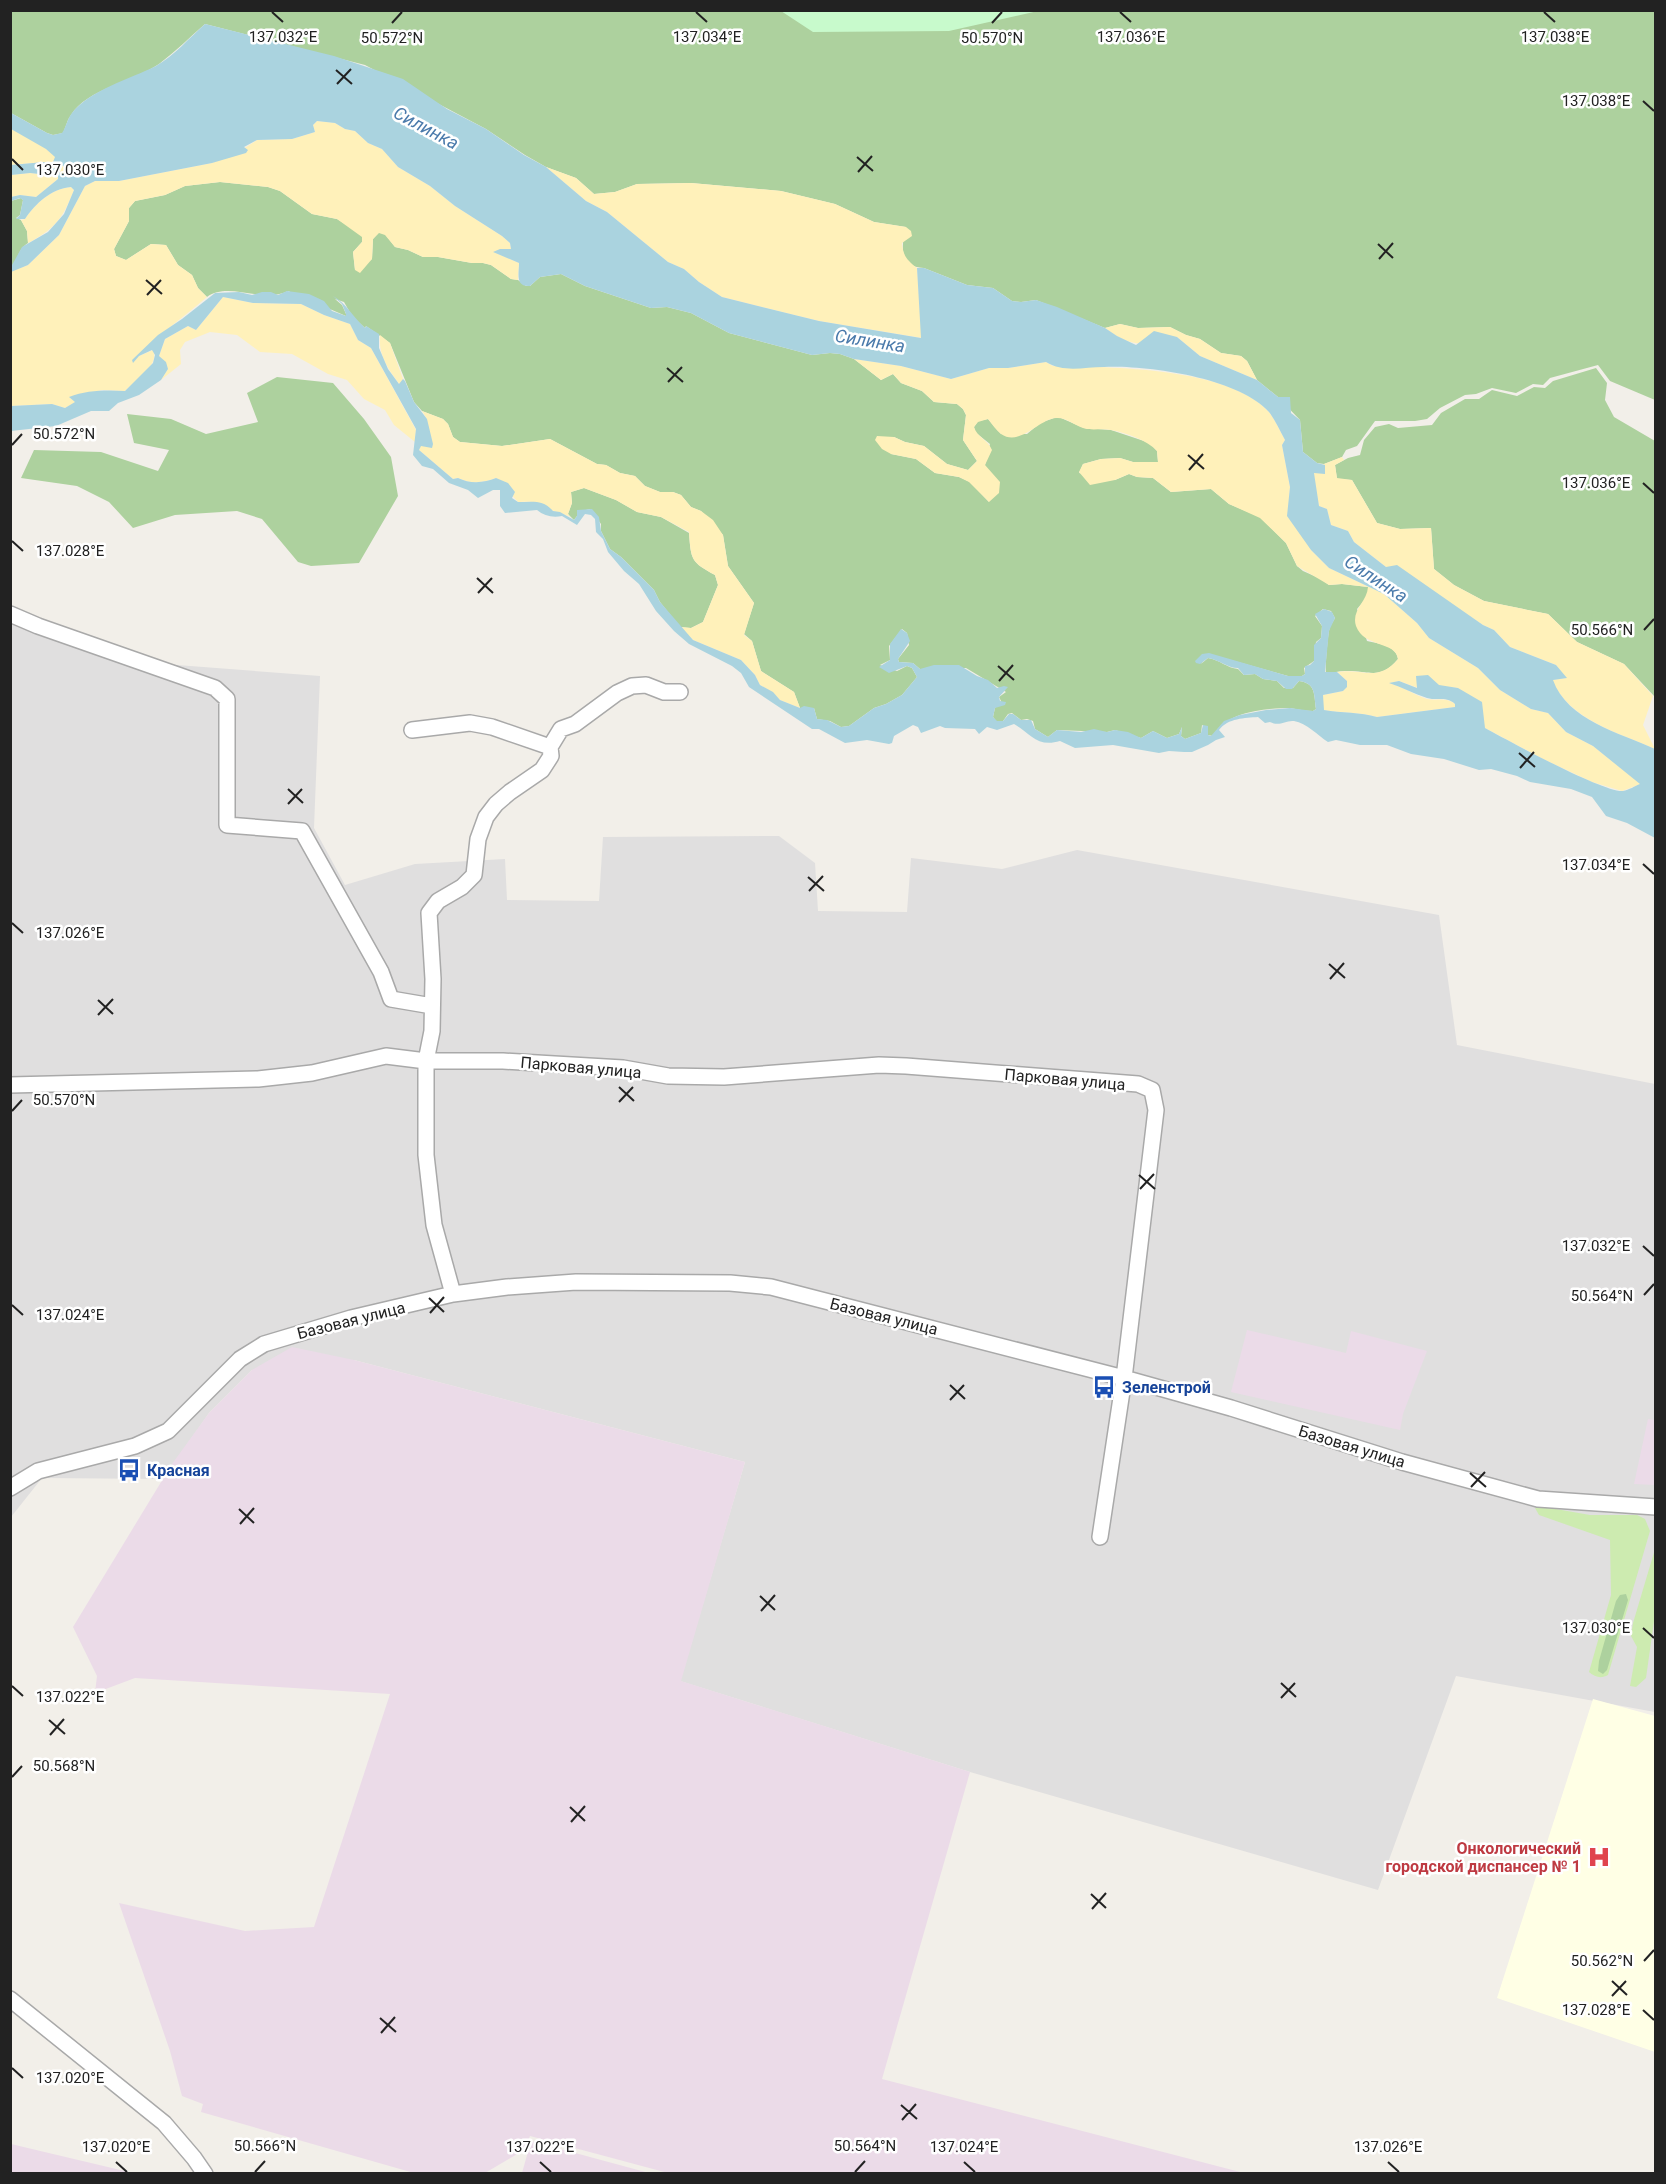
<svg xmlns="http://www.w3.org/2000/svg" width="1666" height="2184" viewBox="0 0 1666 2184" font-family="Roboto,sans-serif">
<rect width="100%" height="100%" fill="#f2efe9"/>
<path fill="#e0dfdf" d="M11,617l100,43 209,16 -6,152 31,57 70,-21 90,-5 2,41 92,1 4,-64 176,-1 36,27 3,48 89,1 4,-54 91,11 75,-19 362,65 18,130 198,39v628l-199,-36 -78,214 -408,-118 -290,-91 65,-219 -391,-102 -102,10 -43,43 -46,66 -121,-1 -31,39z"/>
<path fill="#ebdbe8" d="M1247,1330l99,23 5,-22 76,20 -24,63 -3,16 -169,-38z
M292,1347l62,13 391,102 -64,219 289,91 -88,307 362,94h-576l-138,-37 -6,14 -39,23h-71l-213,-61 2,-8 -21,-8 -12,-45 -51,-148 126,28 69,-4 76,-233 -255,-16 -40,15 2,-17 -24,-49 99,-163 37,-51 43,-43z
M1648,1419l7,1v65l-21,-1z
M531,2141l118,32h-127z
M11,2144l21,5 101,24h-122z"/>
<path fill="#ffffe5" d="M1593,1699l62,17v336l-158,-54z"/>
<path fill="#cdebb0" d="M1539,1506l51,9h47l8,4 5,12 -42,144c-7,4 -13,2 -19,-3l22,-77 -1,-55 -71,-25 -4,-7z
M1655,1549v65l-9,64 -10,9 -6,-1 7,-39 -6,-11 2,-13z"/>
<path fill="#add19e" d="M11,11h1644v389l-45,-19 -12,-16 -48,13 -7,7 -10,-1 -17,9 -24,-5 -16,6 -11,1 -25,13 -13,11 -12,2h-40l-18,25 -11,4 -4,7 -18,7 -7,-1 -14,-11 -3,-32 -22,-23 -21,-17 -10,-19 -6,-5 -20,-3 -21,-14 -14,-4 -16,-8 -32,1 -18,-4 -15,4 -69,-28 -15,2 -9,-1 -19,-13 -26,-3 -43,-17c-25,-1 -23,-22 -18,-41l-32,-5 -39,-18 -54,-13 -90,-8 -54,1 -22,8 -21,2 -18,-16 -30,-11 -21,-12 -39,-26 -121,-64 -160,-41c-15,13 -30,28 -46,40 -25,17 -72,25 -88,51 -4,5 -5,12 -8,18l-10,2 -6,-2 -36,-20z
M220,182l48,5 12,4 32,23 25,5 23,14 2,3v6l-9,10 2,18 17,-11 1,-20 6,-7 6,2 10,13 13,3 15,7h15l34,6h11l8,2 20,14 7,1 8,6h4l10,-9 21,-3 24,12 66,22 16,-1 24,6 38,20 83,22 18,-2 10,1 14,5 27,21 12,-6 8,9 21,8 12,11 23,2 6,5 3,6 -3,25 14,21 -9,9 -21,-6 -23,-18 -19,-4 -11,-5 -3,17 25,5 19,14 24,4 11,5 19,20 -4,-37 5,-21 -15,-12 -1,-5 4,-6 10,-2 13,15h26l13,-11 14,-5h7l23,10 27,2 39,13 7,8 1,11h-25l-13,-4 -19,1 -18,5 -4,9 36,7 14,-6 8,3 16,1 18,14 40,-3 18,15 31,13 26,26 11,23 6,5 18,8 8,6 13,-1 26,3v9l-11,13 10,32c12,3 29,4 31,18 -18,22 -29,11 -53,12 -6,0 -12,2 -19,2 -1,-4 2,-42 4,-46 1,-3 3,-5 5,-9l-4,-7 -8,-2 -8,7 7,10 -1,12 -5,4 -2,19 -10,7 1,6 -3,2h-14l-79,-22 -8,10 7,-6c12,2 19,10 30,11l6,6 11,-1 8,5 14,2 7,7h9l6,-7c17,2 15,14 17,28l-3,2c-8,0 -16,-2 -23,-3 -25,0 -65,4 -77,28l-5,-1v-7l-6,-3 -1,8 -16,6 -4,-3 1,-9 -3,7 -12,4 -14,-7 -12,7 -26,-8 -8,2 -50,-2 -9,7 -13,-8 -2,-8 -6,-2 -6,1 -9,-7 -4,1 -5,7h-7l-3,-4 2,-9 6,-7 -2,-4 7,-5 -40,-24 -46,1 -7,-6 -14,-1 -1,-3 11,-14 -2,-12 -5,-4 -13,17 1,14 -10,5 17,6 10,-5 5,2 5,9 -15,18 -16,9 -12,4 -25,18 -8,1 -11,-6 -13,-2 -3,-11h-14l-6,-16 -33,-21 -9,-30 -8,-7 10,-31 -26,-37 -5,-31 -22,-24 -10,-4 -10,-12 -8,-3h-13l-15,-6 -10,-10 -15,-3 -14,-8 -9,-1 -47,-25 -48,7 -42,-4 -7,-5 -5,-13 -5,-5 -21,-8 -8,-9 -24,-59 -24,-17 -1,2 -13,-12 -8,-14 -9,-3 7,6 4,9v2l-58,-25c-26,13 -59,-10 -81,6l-9,-9 -6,-13 -14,-10 -12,-20 -15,-1 -25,16 -10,-4 -2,-7 15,-28v-13l6,-7 30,-6 20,-9z
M21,198l2,2 -3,15 -4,3 5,2 6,11 1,12c-11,7 -9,16 -17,24v-66z
M1596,368l11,15 -2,17 9,17 41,24v256l-31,-33 -47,-22 -29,-28 -64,-13 -30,-16 -20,-16 -3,-41 -31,1 -23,-6 -25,-43 -15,-1 -2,-14 13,-7 12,-3 4,-15 11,-13 14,-3 9,4 34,-3 9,-12 24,-14h14l13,-9 25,6 17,-9 11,1 8,-7z
M277,377l56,6 31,36 27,38 7,39 -39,67 -48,3 -13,-4 -36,-43 -25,-8 -62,4 -42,13 -24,-26 -32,-16 -56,-8 13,-28 67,2 57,19 11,-21 -35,-7 -7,-29 44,5 35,15 52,-12 -11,-29z
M584,488l32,12 21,12 24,5 28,16c2,27 2,29 26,42l3,10 -15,37 -12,6 -11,-1 -20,-25 -6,-12 -33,-33 -11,-8 -9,-18v-7l-11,-15 -13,3v4l-3,4 -6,-6 4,-11 -1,-11z
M1626,1594l2,6 -21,70 -4,4 -5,-3 1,-10 17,-60 4,-6z"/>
<path fill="#fff1ba" d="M317,121l18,2 10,6 10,2 13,12 14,6 16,18 32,19 25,20 47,30 8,7 1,6 -17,3 25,11 -1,17 -7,-1 -20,-14 -8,-2h-11l-34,-6h-15l-15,-7 -13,-3 -10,-12 -6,-2 -6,6 -1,20 -12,14 -5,-3 -2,-18 9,-10v-5l-25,-18 -25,-5 -32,-23 -12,-4 -48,-5 -35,4 -20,9 -30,6 -6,7v13l-15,28 2,7 10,4 25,-16 15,1 12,20 14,10 6,13 9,9c-24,21 -47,36 -68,59l14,-6c7,15 -18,31 -28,41l-23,-1 -32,8 6,4 -11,6 -13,-4 -41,2 -1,-134 18,-7 31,-30 26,-49 10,-5h24l93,-18 31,-14 14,-9 35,-1 23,-7 -2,-7z
M10,129c17,6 51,25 56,43l-4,2 -2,-3 -9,-3 -7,-6 -33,3z
M546,167l30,11 18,16 21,-2 22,-8 54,-1 90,8 54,13 39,18 32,5 5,4 1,5 -10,7c1,13 5,17 15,25l5,70 -103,-17 -97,-24 -23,-15 -15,-13 -16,-7 -61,-50 -21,-11z
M30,173l28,3v3l-22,18 -16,-2 -9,2 -1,-22z
M71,187l3,3c-11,28 -19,39 -46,53l-1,-12 -6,-11 4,-1c11,-16 26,-30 46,-32z
M223,297l30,6 48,1 23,11 26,9 8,16 13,8 45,82 -1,12 -21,-17 -9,-15 -21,-11 -17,-19 -19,-6 -36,-20 -32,-2 -23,-17 -27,-3 -25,10 -5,8 1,14 -20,16 7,-11 -9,-13 6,-17 23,-13 8,4z
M1120,324l18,4 32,-1 16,8 14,4 21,14 20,3 6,5 10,19 -57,-24 -23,-19c-33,7 -43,13 -72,-9z
M380,335l10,8 13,36 -3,6c-12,-16 -22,-30 -20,-50z
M854,359l47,7 50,13 38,-11h19l38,-6 7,4c57,1 176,1 216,46 6,8 11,19 16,28l-3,5 8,42 -1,13 22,50 18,18 55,26 33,29 12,15 49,30 22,22 31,19 17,4 18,19 27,14 48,38 -19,7 -30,-9 -49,-23 -58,-31 -27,-40 -19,-2 -21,2 -19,-7 -9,2c13,4 25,12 37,16 11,2 19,-2 28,5v3l-78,10c-16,-5 -36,-4 -54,-7v-15l20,-4 4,-10 -10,-9c25,-4 41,11 61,-13 -2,-18 -34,-11 -42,-33 -5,-16 11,-24 12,-39l-26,-3 -13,1 -32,-19 -11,-23 -26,-25 -31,-14 -18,-15 -40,3 -18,-14 -16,-1 -8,-3 -14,6 -25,5 -11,-13 4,-8 18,-5 19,-1 13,4h25l-1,-11c-10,-11 -31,-18 -46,-21 -9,-2 -19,1 -28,-2 -9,-3 -17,-11 -27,-10 -17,1 -36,29 -55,16 -5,-4 -9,-10 -13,-15l-10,3 -4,5c3,10 14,13 18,23l-7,15 15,17 -1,11 -10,9 -20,-20 -10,-5 -24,-4 -19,-14 -25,-5 -9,-5 -7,-9 2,-4 17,1 11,5 19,4 23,18 21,6 9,-9 -14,-21 3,-25 -3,-6 -6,-5 -23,-2 -12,-11 -21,-8 -8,-9 -12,6z
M422,411l21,8 5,5 5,13 7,5 42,4 48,-7 47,25 9,1 14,8 15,3 10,10 15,6h13l8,3 10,12 10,4 12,9 10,15 5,31 26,37 -10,32 8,6 9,30 33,21 6,16 -20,-8 -8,-8 -12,-7 -5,-10 -14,-15 -48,-20 -13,-13 11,1 12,-6 15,-37 -3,-10c-24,-13 -24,-15 -26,-43l-28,-15 -24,-5 -21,-12 -32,-12 -13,4 1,11 -4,11 2,3c-7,-4 -12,-4 -19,-7 -17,-7 -12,-9 -33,-8l-22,-24c-12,5 -26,6 -38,0l-5,1 -34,-29 8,-31z
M1342,457l2,3 -9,5 2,13 15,2 25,43 23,6 31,-1 3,41 20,16 30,16 64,13 29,28 47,22 29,32 -10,29 12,24c-36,-16 -86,-29 -103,-69l14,-2 -10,-13 -46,-18 -16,-17 -11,-5 -39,-26 -58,-32 -32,-25 -6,-11 -17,-6 -4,-16 -8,-3 -6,-34 11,-8z"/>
<path fill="#c8facc" d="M781,11h-1h258l-89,20 -136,1z"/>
<path fill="#aad3df" d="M205,24l129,32 69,23 44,30 39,20 38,26 22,12 40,34 21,11 61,50 16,7 15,13 23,15 97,24 102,17 -4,-70h7l43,17 26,3 19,13 9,1 15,-2 21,7 48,21 12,8 19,9 18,-14 23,6 23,19 57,24 21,17h12l1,16 9,7 3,32 14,11 8,2v9l-11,-1 5,33 8,3 4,16 17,6 6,11 32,25 11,-2 86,60 11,5 16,17 46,18 11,13 -14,2c14,40 67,53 102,69v89l-28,-15 -21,-7 -14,-19 -21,-8 -41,-7 -13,-6 -26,-7 -12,1 -35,-11 -33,-5 -24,-9h-27l-24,-5 -8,2c-11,-7 -21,-19 -34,-21 -9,-1 -14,6 -24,1l-5,1 -7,-6c-13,1 -30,1 -39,13l6,7 -9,3 -8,5 -16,7h-8l-15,-1 -10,2 -46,-8 -38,3 -15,-7c-23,7 -30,-8 -46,-17l-17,6 -10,-3 -8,7 -4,-5 -30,-1 -5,-2 -19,7 -3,-6 -5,-2 -19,11 -2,7 -3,1 -22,-4 -22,3 -26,-14h-7l-63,-42 -8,-14 -9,-7 -43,-22 -15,-13 -18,-20 -17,-27 -15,-13 -16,-19 -5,-13 -7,-7 -1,-13 -4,-4 -6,-1 -8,11 -15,-9c-9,2 -18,0 -25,-6l-32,3 -5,-7v-16h-7l-15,8 -10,-8 -19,-7 -16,-14 -11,-3 -9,-11 3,-26 -45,-81 -13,-8 -8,-16 -26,-9 -23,-11 -48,-1 -30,-6 -27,33 -8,-4 -23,13 -6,17 7,6 2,7 -7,11 -22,15 -21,8 -9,8h-18l-35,15 -45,5v-25l41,-2 13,4 10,-6 -6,-5c18,-7 37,-7 56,-6l28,-28 2,-8 -3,-5 -13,6 -6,7 -1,-3 26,-25 24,-16 33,-26 24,-1 13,3 10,-3h9l7,3 9,-4 22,3 15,7 8,10 14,5v-2l-4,-10 -9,-8c14,8 20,21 32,32l1,-2 13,8v14l9,21 11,15 4,-5 2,2 9,21 13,17 6,25 -1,4 -11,-2 -2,4 34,29 5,-1c12,6 26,5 38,0l12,5 7,9 -3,6 6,4c14,0 25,-3 35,9l7,1 14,8 3,-4v-6l15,-1 7,8 2,14 9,18 11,8 33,33 6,12 33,38 48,20 14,15 5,10 13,7 7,8 20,8 4,-2 10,2 3,11 10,1 14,7 8,-1 25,-18 12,-4 16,-9 15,-18 -5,-9 -5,-2 -18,7 -10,-6 11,-7v-16l11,-15 6,4 3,8 -12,18 1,3 14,1 7,6 14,-4h25l18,11 11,4 9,8 7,-2 4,1 -9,10 1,4 6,1 -1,3 -10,3 -2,9 4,4h6l6,-7h4l8,6h10l4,9 13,8 9,-7 24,2 13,-3 13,3 8,-2 13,2 13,6 12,-7 14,7 12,-4 3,-7 -1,9 4,3 16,-6 2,-8 5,1v9l3,1 13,-15 16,-6 26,-5 24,-2 23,3 3,-2c-2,-14 0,-26 -17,-28l-7,8h-6l-9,-8 -14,-2 -8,-5 -11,1 -6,-7c-11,0 -18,-8 -30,-10l-8,6 -4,-1 -1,-2 7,-7 7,-1 79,23h14l3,-2v-8l5,-1 4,-4v-16l7,-7 1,-12 -7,-12 9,-5 8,3 3,6 -6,13 -4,41h12l10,9v6l-4,4 -20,4 1,15c17,3 37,2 53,7l78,-10v-3c-9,-8 -18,-3 -28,-6 -13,-4 -25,-11 -38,-15l10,-2 18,7 -1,-12 12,-1 11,10 19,3 24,14 3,26c22,12 119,65 138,63 6,-1 12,-5 17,-7l-47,-38 -27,-14 -18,-19 -17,-4 -31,-19 -22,-22 -49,-30 -12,-15 -33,-29 -55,-26 -18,-18 -24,-34 3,-29 -8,-42 3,-5c-5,-9 -10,-20 -16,-28 -30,-34 -122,-47 -165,-45 -20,0 -40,6 -58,-5l-38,6h-19l-38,11 -50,-13 -47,-7 -14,-5 -10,-1 -18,2 -83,-22 -38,-20 -24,-6 -16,1 -66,-22 -24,-12 -21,3 -10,9c-15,1 -11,-12 -11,-23l-26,-11 7,-3h11l-1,-6 -8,-7 -47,-30 -25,-20 -32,-19 -16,-18 -14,-6 -13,-12 -10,-2 -10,-6 -18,-2 -4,4 2,7 -23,7 -35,1 -13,7 4,3 -2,3 -34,10 -93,18h-24l-10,5 -26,49 -31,30 -17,7v-5l11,-20 26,-15 16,-18 10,-24 -3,-3c-20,2 -35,16 -46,32h-9l4,-4 3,-15 -3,-2 -9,3v-4l9,-2 16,2 22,-18v-3l-28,-3 -19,2v-10l33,-3c3,1 17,10 18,12l4,-2 -1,-5 -12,-5 2,-5 -9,-8 -35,-20v-16l36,20 6,2 9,-2c4,-5 5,-14 10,-20 18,-23 58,-34 84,-47 18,-10 34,-29 49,-42z"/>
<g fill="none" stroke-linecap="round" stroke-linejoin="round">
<g stroke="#a9a9a9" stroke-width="18">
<path id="minor" d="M10,614l28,12 177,62 12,11v126l75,6 79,141 10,27 41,7
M412,730l58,-7 22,4 58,20 11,-18 14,-5 42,-31 15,-7 14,-1 18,7h16
M10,1085l248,-6 54,-6 74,-17 40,5h77l120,7 45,8 56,1 155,-12 27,1 232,18 14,6 4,20 -32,268 -24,159
M453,1294l-19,-69 -8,-70v-94l6,-30 1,-52 -4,-66 9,-12 24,-14 12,-12 4,-36 8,-22 10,-13 14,-12 32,-22 9,-14 -1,-9
M10,1488l28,-17 97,-25 33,-15 72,-72 24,-15 87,-26 102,-24 54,-7 69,-5 154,1 41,4 353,91 107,30 171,54 136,37 118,8
M10,1999l154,124 30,35 11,16"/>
</g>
<use href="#minor" stroke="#fff" stroke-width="15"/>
</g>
<path fill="none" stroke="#222" stroke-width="2" d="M272,12l11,10M696,12l11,10M1120,12l11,10M1544,12l11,10M392,23l10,-11M992,23l10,-11M336,70l16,14M337,84l14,-15M1643,101l11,10M857,157l16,14M12,159l11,11M858,172l14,-16M1378,244l15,14M1379,259l14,-16M146,280l16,14M147,295l14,-15M667,368l16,14M668,382l14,-15M12,445l10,-11M1188,455l16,14M1189,470l14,-16M1643,483l11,10M12,541l11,10M477,578l16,15M478,593l14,-15M1644,630l10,-11M998,666l16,14M999,681l14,-16M1519,753l16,14M1520,768l14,-16M288,789l15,14M288,804l14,-15M1643,864l11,10M808,877l16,14M809,891l14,-15M12,923l11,10M1329,964l16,14M1330,979l14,-16M98,1000l15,14M98,1015l15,-16M619,1087l15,14M619,1102l14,-15M12,1111l10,-11M1139,1175l16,14M1140,1189l14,-15M1643,1246l11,10M1644,1295l10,-11M429,1298l15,14M12,1305l11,10M430,1313l14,-16M950,1385l15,14M950,1400l14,-15M1470,1473l16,14M1471,1487l14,-15M239,1509l15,14M240,1524l14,-16M760,1596l15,14M761,1611l14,-16M1643,1628l11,10M1281,1683l15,14M12,1686l11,10M1281,1698l14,-15M49,1720l16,14M50,1735l14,-16M12,1777l10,-11M570,1807l15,14M571,1822l14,-16M1091,1894l15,14M1092,1909l14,-16M1644,1961l10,-11M1612,1981l15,14M1612,1996l14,-15M1643,2010l11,10M380,2018l16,14M381,2033l14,-16M12,2068l11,10M901,2105l16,14M902,2120l14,-16M116,2162l11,10M540,2162l11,10M964,2162l11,10M1388,2162l11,10M255,2172l10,-11M855,2172l10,-11"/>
<defs>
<g id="bus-bare" transform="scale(1.8)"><path d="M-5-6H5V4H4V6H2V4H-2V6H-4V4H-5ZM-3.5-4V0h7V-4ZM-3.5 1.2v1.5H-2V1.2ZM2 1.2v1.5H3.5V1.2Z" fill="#1a4fb4" stroke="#fff" stroke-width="2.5" paint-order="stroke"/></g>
<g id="hospital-bare" transform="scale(1.8)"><path d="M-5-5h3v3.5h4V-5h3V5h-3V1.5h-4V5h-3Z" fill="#e0444e" stroke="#fff" stroke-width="2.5" paint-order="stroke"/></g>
</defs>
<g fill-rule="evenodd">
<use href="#bus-bare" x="1104" y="1387"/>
<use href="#bus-bare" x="129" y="1470"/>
<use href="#hospital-bare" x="1599" y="1857"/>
</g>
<g text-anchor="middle" stroke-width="5" stroke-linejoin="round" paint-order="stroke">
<g font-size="16" fill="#222" stroke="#fff">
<text transform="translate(581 1067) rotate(5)" y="6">Парковая улица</text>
<text transform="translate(1065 1079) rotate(5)" y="6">Парковая улица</text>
<text transform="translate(884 1316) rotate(14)" y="6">Базовая улица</text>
<text transform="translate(351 1320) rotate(-14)" y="6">Базовая улица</text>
<text transform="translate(1352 1446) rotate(17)" y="6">Базовая улица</text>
</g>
<g font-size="16" font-weight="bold" fill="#164399" stroke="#fff" text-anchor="start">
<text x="1122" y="1393">Зеленстрой</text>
<text x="147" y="1476">Красная</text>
</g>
<g font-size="16" font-weight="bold" fill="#be3a42" stroke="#fff" text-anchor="end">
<text x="1581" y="1854">Онкологический<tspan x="1581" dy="18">городской диспансер № 1</tspan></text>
</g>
<g font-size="18" font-style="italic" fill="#4a7aab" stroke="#fff">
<text transform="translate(426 128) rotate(28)" y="6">Силинка</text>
<text transform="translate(870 341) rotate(9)" y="6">Силинка</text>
<text transform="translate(1376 579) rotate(33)" y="6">Силинка</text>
</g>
</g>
<g font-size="15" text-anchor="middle" fill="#222" stroke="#fff" stroke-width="5" stroke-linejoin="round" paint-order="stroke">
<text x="283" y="42">137.032°E</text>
<text x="707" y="42">137.034°E</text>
<text x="1131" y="42">137.036°E</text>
<text x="1555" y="42">137.038°E</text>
<text x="392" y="43">50.572°N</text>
<text x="992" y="43">50.570°N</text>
<text x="1596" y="106">137.038°E</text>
<text x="70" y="175">137.030°E</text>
<text x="64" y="439">50.572°N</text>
<text x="1596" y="488">137.036°E</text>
<text x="70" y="556">137.028°E</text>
<text x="1602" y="635">50.566°N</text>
<text x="1596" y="870">137.034°E</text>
<text x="70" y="938">137.026°E</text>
<text x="64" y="1105">50.570°N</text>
<text x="1596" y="1251">137.032°E</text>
<text x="1602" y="1301">50.564°N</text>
<text x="70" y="1320">137.024°E</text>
<text x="1596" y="1633">137.030°E</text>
<text x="70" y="1702">137.022°E</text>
<text x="64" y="1771">50.568°N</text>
<text x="1602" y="1966">50.562°N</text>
<text x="1596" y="2015">137.028°E</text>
<text x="70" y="2083">137.020°E</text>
<text x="265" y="2151">50.566°N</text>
<text x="865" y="2151">50.564°N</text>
<text x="116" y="2152">137.020°E</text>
<text x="540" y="2152">137.022°E</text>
<text x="964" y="2152">137.024°E</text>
<text x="1388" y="2152">137.026°E</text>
</g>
<rect width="1666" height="2184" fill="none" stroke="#222222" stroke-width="24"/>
</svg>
